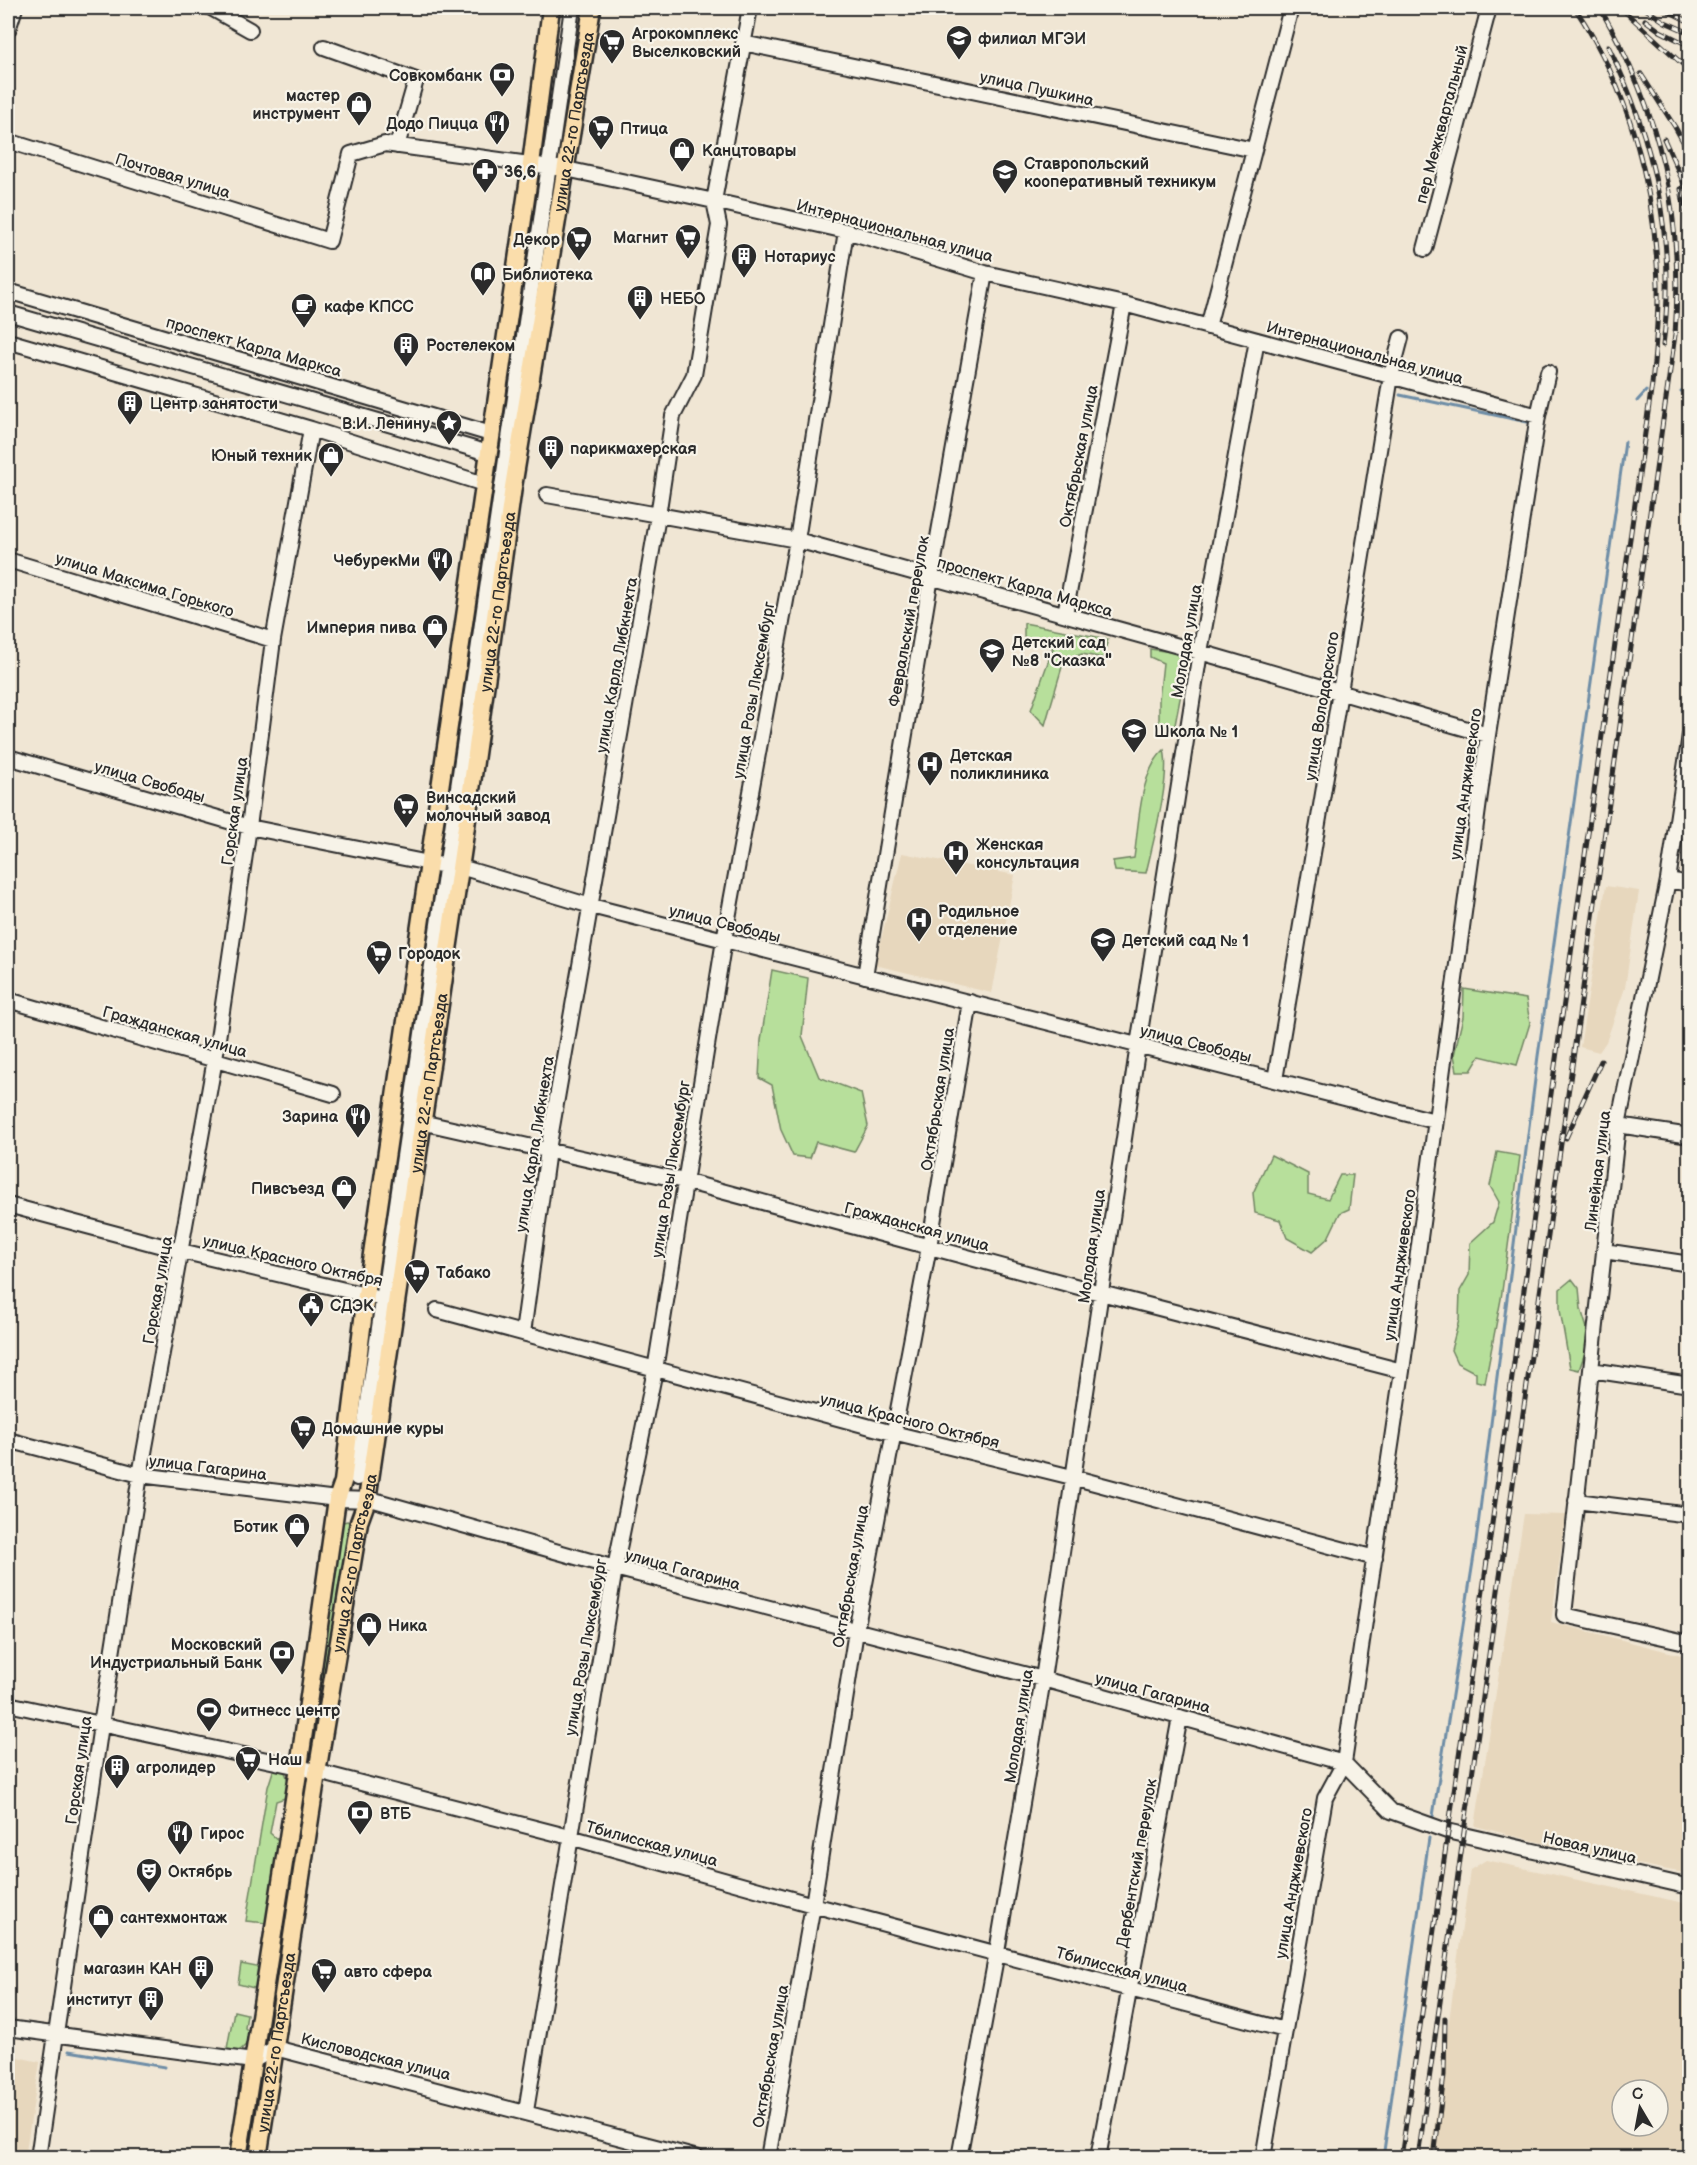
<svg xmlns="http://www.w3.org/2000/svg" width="1697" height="2165" viewBox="0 0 1697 2165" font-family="'Balsamiq Sans',sans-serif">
<rect width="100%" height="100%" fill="#f0e6d4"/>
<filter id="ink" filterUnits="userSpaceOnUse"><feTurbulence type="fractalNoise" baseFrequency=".0167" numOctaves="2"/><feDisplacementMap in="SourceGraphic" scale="12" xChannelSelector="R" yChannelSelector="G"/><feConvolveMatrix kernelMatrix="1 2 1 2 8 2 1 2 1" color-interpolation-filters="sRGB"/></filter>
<g filter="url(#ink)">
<path fill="#e7d7bd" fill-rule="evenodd" d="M902,853l113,22 -23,118 -117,-28z
M1606,886l33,5 -14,97 -19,54 -7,10 -19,-5z
M1524,1514l42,1 -15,107 138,35 1,105 -7,57 6,3v52l-102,-20 -112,-28z
M1486,1860l203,44v253h-259l40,-287zM1622,2090h36v36h-36z
M8,2055l32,7 -15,95h-17z"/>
<path fill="#b7df9b" stroke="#718563" stroke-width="1.5" d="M487,505h7l-52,348 -4,-9z
M1024,623l84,16 -5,19 -21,-4 -18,6 -19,65 -14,-15 22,-62 -29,-11z
M1150,649l36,5 -1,19 -11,57 -15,-2v-28l4,-37 -13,-6z
M1164,750c7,27 -11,93 -18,123l-31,-2 -2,-10 21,-3c5,-33 5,-85 30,-108z
M442,872l-61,419h-6l60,-414z
M772,970l36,8 -6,58 17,41 42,16 7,33 -14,26 -38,-10 -6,16 -17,-2 -12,-26 -9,-45 -13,-7 2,-38z
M1464,989l62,10 4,24 -13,42 -37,-9 -9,15h-14l-3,-16 9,-38z
M1497,1152l23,4 -19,143 -16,84 -9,-2v-8l-19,-10 -6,-13 8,-30 1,-29 9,-16 1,-32 23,-21 6,-20 -9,-16z
M1271,1155l37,19v20l20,5 12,-24h13l-4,34 -9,4 -12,25 -16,14 -25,-14 -7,-18 -25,-7 -2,-20z
M1572,1279l7,9 2,21 9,29 -11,32 -9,-2 -10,-58v-21z
M347,1521l2,1 1,6 -37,220 -4,-3 -1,-4 35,-219z
M274,1768l11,4 5,14 -2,11 -12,4 -6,32 10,9 -14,81 -20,-2 22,-134z
M304,1792l4,2 -35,222 -3,2 -4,-4 33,-210z
M241,1964l21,4 -4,21 -20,-5z
M234,2011l13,3 -2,14 5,5c-2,14 -10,20 -24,21z
M257,2090l7,1 -11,66 -7,1z"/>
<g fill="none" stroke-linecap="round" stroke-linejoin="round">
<path stroke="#6e8da6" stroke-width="3" d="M1681,391l9,1
M1400,395l132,28
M1637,401l9,-10
M1433,1816l42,-267 63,-493 87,-614
M69,2051l96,16
M1383,2158l46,-320"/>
<g stroke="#2b2b2b" stroke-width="18">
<path id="minor" d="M211,8l39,22
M8,30l7,-22
M743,43l511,107
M324,47l92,33 -19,66
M8,141l321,100 22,-87 34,-10 181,25 148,32 132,30 139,42 139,31 414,112
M1425,249l64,-241
M8,291l483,143
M8,313l480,140
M1208,327l83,-319
M8,341l303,88 173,55
M547,495l250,45 403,112 288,83
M8,560l265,80
M1065,614l59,-310
M1690,735l-22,145 -50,245 -54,490 126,28
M8,757l241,70 180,36 38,6 124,37 844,215
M1668,880l22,4
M865,976l66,-399 54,-304
M8,1000l325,94
M1275,1080l65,-388 51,-316 10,-38
M421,1122l263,59 417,112 301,78
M1618,1125l72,11
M8,1205l173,46 193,46
M1604,1251l86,13
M437,1310l456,123 179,44 303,81
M523,1333l25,-183 110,-634 15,-100 21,-41 25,-150 -5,-24 36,-193
M1591,1370l99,15
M8,1440l132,35 197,24 37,1 241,68 428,111 301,84
M357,1478l215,-1470
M1576,1501l114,14
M8,1704l291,63 271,70 243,68 472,125
M1344,1763l47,48 56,20 243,56
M8,2028l245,33 22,-13 423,110
M526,2111l89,-543 40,-198 69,-430 73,-400 49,-309
M38,2158l63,-433 39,-250 75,-416 34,-232 24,-187 38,-211
M768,2158l45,-253 43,-274 73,-384 41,-245
M959,2158l38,-206 46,-273 95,-634 62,-393 57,-312
M1098,2158l82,-441
M1263,2158l62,-360 19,-35 58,-392 86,-636 50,-319 10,-44"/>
</g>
<g stroke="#2b2b2b" stroke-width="21">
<g id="major">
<path d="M238,2158l61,-391 38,-268 6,-17 23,-187 165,-1131 20,-156"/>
<path id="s1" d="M258,2158l59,-385 42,-251 8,-22 96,-652 50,-361 79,-479"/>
</g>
</g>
<use href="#minor" stroke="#f7f3e8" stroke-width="14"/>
<use href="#major" stroke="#faddab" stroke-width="16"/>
<g stroke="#2b2b2b" stroke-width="5">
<path id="rail" d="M1621,8l69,63
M1644,8l21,14 25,11
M1662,8l28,14
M1682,8l8,2
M1645,20l15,11 30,15
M1608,46c46,91 69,198 55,299
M1641,74l34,53 15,27
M1664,139l26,58
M1681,189l9,44
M1566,1138l35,-77
M1401,2158l81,-561 62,-454 108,-759c3,-33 7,-67 6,-100 -3,-98 -29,-195 -83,-276
M1418,2158l257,-1823c9,-122 -14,-221 -75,-327
M1434,2158l10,-83 1,-57"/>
</g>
<use href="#rail" stroke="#f7f3e8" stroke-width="3" stroke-dasharray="9" stroke-linecap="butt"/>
</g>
</g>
<defs>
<g id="university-pin" transform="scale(1.35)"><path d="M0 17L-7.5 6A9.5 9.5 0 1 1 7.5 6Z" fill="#2b2b2b" stroke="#f7f3e8"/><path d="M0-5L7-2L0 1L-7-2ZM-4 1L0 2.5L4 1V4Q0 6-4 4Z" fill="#fff"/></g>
<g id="supermarket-pin" transform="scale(1.35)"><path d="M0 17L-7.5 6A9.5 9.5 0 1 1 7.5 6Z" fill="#2b2b2b" stroke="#f7f3e8"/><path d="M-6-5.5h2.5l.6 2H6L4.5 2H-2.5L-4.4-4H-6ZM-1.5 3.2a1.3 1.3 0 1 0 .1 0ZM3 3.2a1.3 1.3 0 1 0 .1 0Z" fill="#fff"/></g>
<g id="bank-pin" transform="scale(1.35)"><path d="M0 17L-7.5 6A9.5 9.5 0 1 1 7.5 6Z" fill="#2b2b2b" stroke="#f7f3e8"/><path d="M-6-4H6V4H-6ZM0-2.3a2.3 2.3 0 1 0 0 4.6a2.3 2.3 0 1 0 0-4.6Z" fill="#fff"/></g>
<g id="shop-pin" transform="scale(1.35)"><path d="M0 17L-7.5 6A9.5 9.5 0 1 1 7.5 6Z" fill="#2b2b2b" stroke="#f7f3e8"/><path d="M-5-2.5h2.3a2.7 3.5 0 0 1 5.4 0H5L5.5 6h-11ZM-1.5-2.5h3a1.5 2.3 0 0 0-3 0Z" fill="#fff"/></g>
<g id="restaurant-pin" transform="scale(1.35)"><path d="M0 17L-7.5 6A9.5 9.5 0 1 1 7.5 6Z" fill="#2b2b2b" stroke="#f7f3e8"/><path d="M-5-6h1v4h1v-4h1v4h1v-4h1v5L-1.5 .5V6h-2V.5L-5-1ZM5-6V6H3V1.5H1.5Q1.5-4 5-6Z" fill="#fff"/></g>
<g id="pharmacy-pin" transform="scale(1.35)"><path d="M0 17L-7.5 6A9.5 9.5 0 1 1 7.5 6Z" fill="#2b2b2b" stroke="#f7f3e8"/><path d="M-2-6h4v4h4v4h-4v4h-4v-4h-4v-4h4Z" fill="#fff"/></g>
<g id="building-pin" transform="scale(1.35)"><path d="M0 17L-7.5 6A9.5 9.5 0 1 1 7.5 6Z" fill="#2b2b2b" stroke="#f7f3e8"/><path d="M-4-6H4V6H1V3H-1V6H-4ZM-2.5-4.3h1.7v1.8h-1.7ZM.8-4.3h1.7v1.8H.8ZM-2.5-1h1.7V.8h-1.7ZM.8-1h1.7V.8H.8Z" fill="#fff"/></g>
<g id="library-pin" transform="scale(1.35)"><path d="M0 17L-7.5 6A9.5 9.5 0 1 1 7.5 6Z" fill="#2b2b2b" stroke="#f7f3e8"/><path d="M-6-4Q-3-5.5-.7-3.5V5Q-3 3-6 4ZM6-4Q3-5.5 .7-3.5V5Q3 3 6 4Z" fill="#fff"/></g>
<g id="cafe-pin" transform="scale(1.35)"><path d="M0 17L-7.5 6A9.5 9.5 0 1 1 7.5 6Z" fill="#2b2b2b" stroke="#f7f3e8"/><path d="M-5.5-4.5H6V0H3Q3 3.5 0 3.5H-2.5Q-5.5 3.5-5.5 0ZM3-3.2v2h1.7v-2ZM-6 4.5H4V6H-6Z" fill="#fff"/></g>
<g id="sight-pin" transform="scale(1.35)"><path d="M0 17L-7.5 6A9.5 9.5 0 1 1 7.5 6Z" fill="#2b2b2b" stroke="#f7f3e8"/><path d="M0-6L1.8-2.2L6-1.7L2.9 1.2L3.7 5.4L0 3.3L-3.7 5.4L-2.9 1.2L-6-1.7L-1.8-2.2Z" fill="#fff"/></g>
<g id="school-pin" transform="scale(1.35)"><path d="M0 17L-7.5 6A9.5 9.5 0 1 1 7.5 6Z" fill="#2b2b2b" stroke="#f7f3e8"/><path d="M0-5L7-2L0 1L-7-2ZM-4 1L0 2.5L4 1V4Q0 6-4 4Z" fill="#fff"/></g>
<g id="hospital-pin" transform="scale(1.35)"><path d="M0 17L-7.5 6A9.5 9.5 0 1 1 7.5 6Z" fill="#2b2b2b" stroke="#f7f3e8"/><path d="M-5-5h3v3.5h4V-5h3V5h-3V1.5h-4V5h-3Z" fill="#fff"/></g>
<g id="civic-pin" transform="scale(1.35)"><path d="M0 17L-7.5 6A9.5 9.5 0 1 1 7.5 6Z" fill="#2b2b2b" stroke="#f7f3e8"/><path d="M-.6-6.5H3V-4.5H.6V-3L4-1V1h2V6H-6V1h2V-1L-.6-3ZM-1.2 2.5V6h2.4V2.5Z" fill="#fff"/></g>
<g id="stadium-pin" transform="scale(1.35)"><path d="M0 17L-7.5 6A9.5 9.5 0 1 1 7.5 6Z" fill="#2b2b2b" stroke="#f7f3e8"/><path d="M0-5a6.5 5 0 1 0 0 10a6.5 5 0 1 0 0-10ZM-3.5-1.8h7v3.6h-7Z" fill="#fff"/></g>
<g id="theatre-pin" transform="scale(1.35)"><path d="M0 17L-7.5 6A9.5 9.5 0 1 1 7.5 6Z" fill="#2b2b2b" stroke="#f7f3e8"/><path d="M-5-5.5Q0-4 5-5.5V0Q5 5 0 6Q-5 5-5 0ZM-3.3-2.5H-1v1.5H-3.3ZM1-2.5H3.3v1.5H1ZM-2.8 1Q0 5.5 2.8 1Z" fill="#fff"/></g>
</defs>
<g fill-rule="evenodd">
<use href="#university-pin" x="959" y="38"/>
<use href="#supermarket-pin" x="612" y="42"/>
<use href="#bank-pin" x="502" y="75"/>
<use href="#shop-pin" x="359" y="104"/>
<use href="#restaurant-pin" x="497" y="123"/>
<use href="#supermarket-pin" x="601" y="128"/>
<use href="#shop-pin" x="682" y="150"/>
<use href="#pharmacy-pin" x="485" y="171"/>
<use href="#university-pin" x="1005" y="172"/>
<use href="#supermarket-pin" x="688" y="237"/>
<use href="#supermarket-pin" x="579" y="239"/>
<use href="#building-pin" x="744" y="256"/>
<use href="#library-pin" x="483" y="274"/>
<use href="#building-pin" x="640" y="298"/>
<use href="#cafe-pin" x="304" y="306"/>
<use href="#building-pin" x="406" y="345"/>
<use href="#building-pin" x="130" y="403"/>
<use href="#sight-pin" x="449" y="423"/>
<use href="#building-pin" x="551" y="448"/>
<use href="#shop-pin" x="331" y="455"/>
<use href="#restaurant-pin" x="440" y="560"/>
<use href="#shop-pin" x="435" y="627"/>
<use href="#school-pin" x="992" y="651"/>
<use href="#school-pin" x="1134" y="731"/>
<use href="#hospital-pin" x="930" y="764"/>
<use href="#supermarket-pin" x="406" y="806"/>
<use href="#hospital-pin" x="956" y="853"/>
<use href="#hospital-pin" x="919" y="920"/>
<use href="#school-pin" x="1103" y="940"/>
<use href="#supermarket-pin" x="379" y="953"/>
<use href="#restaurant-pin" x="358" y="1116"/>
<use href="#shop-pin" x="344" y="1188"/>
<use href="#supermarket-pin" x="417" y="1272"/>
<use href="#civic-pin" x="311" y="1305"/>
<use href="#supermarket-pin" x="303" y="1428"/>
<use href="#shop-pin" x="297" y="1526"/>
<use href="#shop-pin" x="369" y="1625"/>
<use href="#bank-pin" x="282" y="1653"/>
<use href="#stadium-pin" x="209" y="1710"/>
<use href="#supermarket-pin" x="248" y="1759"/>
<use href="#building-pin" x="117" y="1767"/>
<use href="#bank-pin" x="360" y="1813"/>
<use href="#restaurant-pin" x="180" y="1833"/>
<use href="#theatre-pin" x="149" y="1871"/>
<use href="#shop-pin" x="101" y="1917"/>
<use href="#building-pin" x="201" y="1968"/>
<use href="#supermarket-pin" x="324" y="1971"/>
<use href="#building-pin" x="151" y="1999"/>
</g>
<g text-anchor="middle" stroke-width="4.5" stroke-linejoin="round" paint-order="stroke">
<g font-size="16" font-weight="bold" fill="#2b2b2b" stroke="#f7f3e8" text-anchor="start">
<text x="632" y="39">Агрокомплекс<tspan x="632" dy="18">Выселковский</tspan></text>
<text x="978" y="44">филиал МГЭИ</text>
<text x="482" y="81" text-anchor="end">Совкомбанк</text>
<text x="340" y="101" text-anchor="end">мастер<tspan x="340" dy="18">инструмент</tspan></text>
<text x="478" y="129" text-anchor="end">Додо Пицца</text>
<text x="620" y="134">Птица</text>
<text x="702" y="156">Канцтовары</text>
<text x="1024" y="169">Ставропольский<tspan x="1024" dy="18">кооперативный техникум</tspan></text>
<text x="504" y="177">36,6</text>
<text x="668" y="243" text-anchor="end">Магнит</text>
<text x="560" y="245" text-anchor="end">Декор</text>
<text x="764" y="262">Нотариус</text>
<text x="502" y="280">Библиотека</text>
<text x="660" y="304">НЕБО</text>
<text x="324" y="312">кафе КПСС</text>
<text x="426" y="351">Ростелеком</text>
<text x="150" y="409">Центр занятости</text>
<text x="430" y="429" text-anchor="end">В.И. Ленину</text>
<text x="570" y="454">парикмахерская</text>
<text x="312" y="461" text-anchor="end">Юный техник</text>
<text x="420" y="566" text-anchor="end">ЧебурекМи</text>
<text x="416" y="633" text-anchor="end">Империя пива</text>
<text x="1012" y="648">Детский сад<tspan x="1012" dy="18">№8 "Сказка"</tspan></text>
<text x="1154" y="737">Школа № 1</text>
<text x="950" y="761">Детская<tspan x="950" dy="18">поликлиника</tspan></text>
<text x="426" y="803">Винсадский<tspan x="426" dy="18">молочный завод</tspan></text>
<text x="976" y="850">Женская<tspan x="976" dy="18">консультация</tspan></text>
<text x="938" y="917">Родильное<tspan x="938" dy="18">отделение</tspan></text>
<text x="1122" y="946">Детский сад № 1</text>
<text x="398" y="959">Городок</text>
<text x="338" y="1122" text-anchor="end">Зарина</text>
<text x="324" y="1194" text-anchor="end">Пивсъезд</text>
<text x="436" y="1278">Табако</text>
<text x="330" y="1311">СДЭК</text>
<text x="322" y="1434">Домашние куры</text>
<text x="278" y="1532" text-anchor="end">Ботик</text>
<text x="388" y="1631">Ника</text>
<text x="262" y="1650" text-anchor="end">Московский<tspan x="262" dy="18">Индустриальный Банк</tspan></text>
<text x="228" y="1716">Фитнесс центр</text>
<text x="268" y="1765">Наш</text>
<text x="136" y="1773">агролидер</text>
<text x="380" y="1819">ВТБ</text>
<text x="200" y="1839">Гирос</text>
<text x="168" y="1877">Октябрь</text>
<text x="120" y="1923">сантехмонтаж</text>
<text x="182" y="1974" text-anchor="end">магазин КАН</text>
<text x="344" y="1977">авто сфера</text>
<text x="132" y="2005" text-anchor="end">институт</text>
</g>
<g font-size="16" fill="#2b2b2b" stroke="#f7f3e8">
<text transform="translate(1037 88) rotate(12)" y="6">улица Пушкина</text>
<text dy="6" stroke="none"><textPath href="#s1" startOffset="2061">улица 22-го Партсъезда</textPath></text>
<text transform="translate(1441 124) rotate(-75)" y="6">пер Межквартальный</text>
<text transform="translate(173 175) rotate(17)" y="6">Почтовая улица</text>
<text transform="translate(895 230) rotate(15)" y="6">Интернациональная улица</text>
<text transform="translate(254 346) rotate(16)" y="6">проспект Карла Маркса</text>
<text transform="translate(1365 352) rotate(15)" y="6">Интернациональная улица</text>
<text transform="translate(1078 456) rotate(-79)" y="6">Октябрьская улица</text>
<text transform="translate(145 584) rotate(17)" y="6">улица Максима Горького</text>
<text transform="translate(1025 586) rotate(16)" y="6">проспект Карла Маркса</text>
<text dy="6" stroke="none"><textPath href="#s1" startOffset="1575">улица 22-го Партсъезда</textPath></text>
<text transform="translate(908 621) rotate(-80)" y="6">Февральский переулок</text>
<text transform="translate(1186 641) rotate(-80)" y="6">Молодая улица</text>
<text transform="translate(616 665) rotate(-80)" y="6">улица Карла Либкнехта</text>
<text transform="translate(753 690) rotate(-80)" y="6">улица Розы Люксембург</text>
<text transform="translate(1321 706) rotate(-81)" y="6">улица Володарского</text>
<text transform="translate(150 781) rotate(16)" y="6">улица Свободы</text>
<text transform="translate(1465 784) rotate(-82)" y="6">улица Анджиевского</text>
<text transform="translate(234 811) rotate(-82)" y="6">Горская улица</text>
<text transform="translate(725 923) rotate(14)" y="6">улица Свободы</text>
<text transform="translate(175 1031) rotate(16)" y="6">Гражданская улица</text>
<text transform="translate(1196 1043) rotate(14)" y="6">улица Свободы</text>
<text dy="6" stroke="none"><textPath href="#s1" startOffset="1089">улица 22-го Партсъезда</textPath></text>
<text transform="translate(937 1099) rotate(-81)" y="6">Октябрьская улица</text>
<text transform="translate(534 1144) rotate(-81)" y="6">улица Карла Либкнехта</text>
<text transform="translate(670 1169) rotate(-81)" y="6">улица Розы Люксембург</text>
<text transform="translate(1597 1171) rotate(-83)" y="6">Линейная улица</text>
<text transform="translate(917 1226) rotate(15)" y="6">Гражданская улица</text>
<text transform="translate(1091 1246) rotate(-82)" y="6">Молодая улица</text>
<text transform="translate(293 1260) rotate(13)" y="6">улица Красного Октября</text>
<text transform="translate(1399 1265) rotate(-82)" y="6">улица Анджиевского</text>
<text transform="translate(157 1290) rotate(-80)" y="6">Горская улица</text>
<text transform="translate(910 1420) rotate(14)" y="6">улица Красного Октября</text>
<text transform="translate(208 1467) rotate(7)" y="6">улица Гагарина</text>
<text dy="6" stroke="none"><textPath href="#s1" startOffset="603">улица 22-го Партсъезда</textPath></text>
<text transform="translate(683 1569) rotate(15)" y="6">улица Гагарина</text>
<text transform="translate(850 1576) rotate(-80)" y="6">Октябрьская улица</text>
<text transform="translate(585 1647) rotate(-80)" y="6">улица Розы Люксембург</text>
<text transform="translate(1153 1692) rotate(15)" y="6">улица Гагарина</text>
<text transform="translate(1018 1726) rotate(-81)" y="6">Молодая улица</text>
<text transform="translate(78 1770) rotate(-82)" y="6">Горская улица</text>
<text transform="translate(652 1843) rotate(15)" y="6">Тбилисская улица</text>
<text transform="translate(1590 1847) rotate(13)" y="6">Новая улица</text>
<text transform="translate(1136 1863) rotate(-80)" y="6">Дербентский переулок</text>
<text transform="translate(1293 1883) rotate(-80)" y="6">улица Анджиевского</text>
<text transform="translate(1122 1969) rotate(15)" y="6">Тбилисская улица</text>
<text dy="6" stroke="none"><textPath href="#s1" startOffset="117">улица 22-го Партсъезда</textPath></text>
<text transform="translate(376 2056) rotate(14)" y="6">Кисловодская улица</text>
<text transform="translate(770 2056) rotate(-80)" y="6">Октябрьская улица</text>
</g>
</g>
<rect width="1697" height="2165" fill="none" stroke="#f7f3e8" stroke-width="30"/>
<rect x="15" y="15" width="1667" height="2135" fill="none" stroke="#2b2b2b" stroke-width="2" filter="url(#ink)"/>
<g transform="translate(1640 2108) rotate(350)"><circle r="28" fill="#f7f3e8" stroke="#a5a39c" stroke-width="1.5"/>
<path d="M0-4.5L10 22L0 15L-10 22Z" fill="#2b2b2b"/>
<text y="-9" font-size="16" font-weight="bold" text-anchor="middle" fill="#2b2b2b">С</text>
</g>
</svg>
